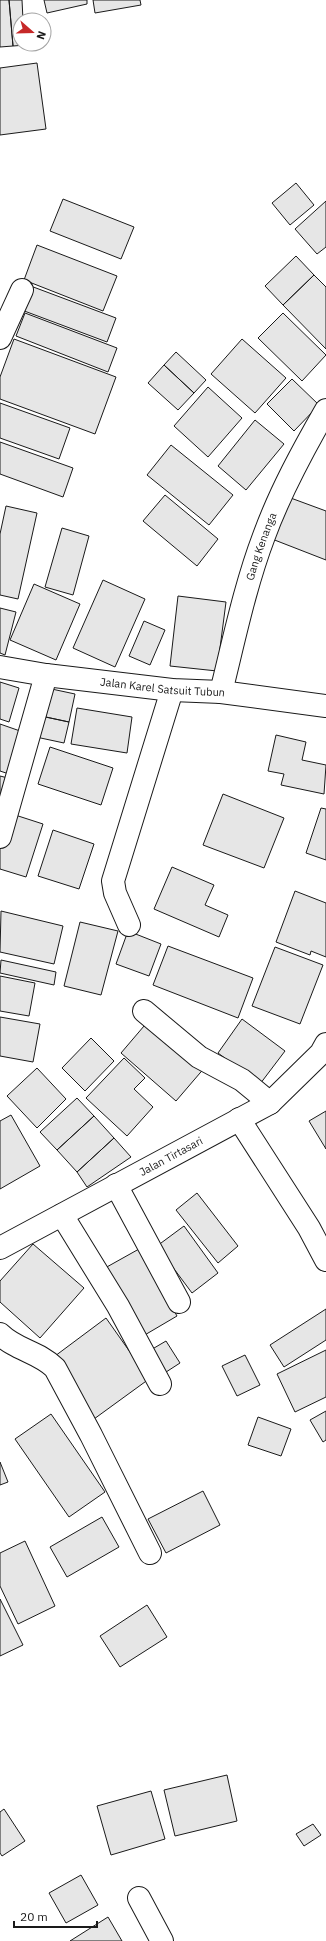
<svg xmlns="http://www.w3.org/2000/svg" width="326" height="1941" viewBox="0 0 326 1941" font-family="'IBM Plex Sans',sans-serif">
<rect width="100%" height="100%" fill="#fff"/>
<path fill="#e6e6e6" stroke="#1a1a1a" d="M0,0h9l4,46 -13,1z
M9,0h13l1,20h-3v24l6,1 -13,1z
M44,0h43v4l-40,9z
M93,0h47l1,5 -46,8z
M37,63l9,66 -46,6v-67z
M296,183l18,22 -24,20 -18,-22z
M63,199l71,28 -13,32 -71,-28z
M326,201v46l-9,7 -22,-25z
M37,245l80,31 -14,35 -79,-31z
M296,256l18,19 -31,30 -18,-19z
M314,275l12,12v62l-43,-44z
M28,285l88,33 -9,24 -88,-33z
M25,313l92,35 -9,24 -92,-36z
M283,313l43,42 -24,26 -44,-43z
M14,339l102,38 -21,57 -95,-35v-22z
M242,339l44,39 -31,35 -44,-39z
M176,352l30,28 -12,13 -30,-28z
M164,365l30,28 -16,17 -30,-27z
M292,379l27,26 -25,26 -27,-27z
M208,387l34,31 -34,39 -34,-31z
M0,403l70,25 -11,31 -59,-21z
M255,420l29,24 -38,46 -28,-24z
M0,442l73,26 -10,29 -63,-23z
M171,445l62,50 -24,30 -62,-50z
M165,495l53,44 -21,27 -54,-45z
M288,497l38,14v49l-54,-21z
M6,506l31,7 -19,86 -18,-4v-61z
M62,528l27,8 -16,59 -28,-8z
M103,580l42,19 -30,68 -42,-19z
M34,584l46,20 -24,56 -46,-20z
M178,596l48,6 -9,69 -47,-5z
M0,608l16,4 -11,43 -5,-2z
M144,621l21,9 -15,35 -21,-9z
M0,682l19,6 -10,34 -9,-3z
M47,688l28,6 -6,28 -28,-6z
M77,708l55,9 -5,36 -56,-9z
M41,716l28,6 -5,21 -28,-6z
M0,724l23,8 -14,42 -9,-3z
M276,735l30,7 -4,18 24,5 -2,29 -43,-9 3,-11 -16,-3z
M50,747l63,21 -12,37 -63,-21z
M0,776l8,2 -8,20z
M223,794l61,24 -20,50 -61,-23z
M321,808l5,1v51l-20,-7z
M9,813l34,11 -17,53 -26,-8v-26z
M53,830l41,14 -15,45 -41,-13z
M172,867l42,18 -9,20 23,10 -9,22 -65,-28z
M295,891l31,12v54l-15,-6 -1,4 -34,-13z
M1,911l62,15 -9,38 -54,-12z
M80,922l38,9 -17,64 -37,-9z
M128,931l33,13 -12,32 -33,-12z
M168,946l85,32 -15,40 -85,-33z
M275,947l48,18 -23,59 -48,-18z
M1,960l55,12 -2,13 -54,-12z
M0,976l35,7 -6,33 -29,-5z
M0,1017l40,7 -7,38 -33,-6z
M150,1019l56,47 -30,35 -55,-48z
M242,1019l43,32 -25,33 -42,-31z
M91,1038l23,23 -29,30 -23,-23z
M124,1058l21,20 -11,11 19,18 -26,29 -41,-38z
M37,1068l29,31 -29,29 -30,-32z
M77,1098l17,18 -37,34 -17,-18z
M326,1111v38l-17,-28z
M11,1115l29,51 -40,23v-68z
M94,1116l20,22 -37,34 -20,-22z
M114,1138l17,19 -44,30 -10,-15z
M197,1193l41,53 -20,17 -42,-53z
M184,1226l34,47 -26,20 -35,-47z
M33,1244l51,44 -44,50 -40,-36v-21z
M139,1249l38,67 -34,20 -38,-68z
M326,1309v31l-42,27 -14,-22z
M106,1318l43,61 -55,40 -43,-60z
M166,1341l14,22 -17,11 -14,-23z
M326,1350v47l-31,15 -18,-38z
M245,1355l15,30 -23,11 -15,-30z
M326,1411v29l-3,2 -13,-22z
M51,1414l54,78 -36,25 -54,-78z
M258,1417l33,12 -10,27 -33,-11z
M0,1462l8,20 -8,3z
M203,1491l17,34 -54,28 -18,-34z
M102,1517l17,30 -52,30 -17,-30z
M25,1541l30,65 -37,18 -18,-38v-33z
M0,1599l23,46 -23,11z
M147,1605l20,32 -47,30 -20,-31z
M227,1775l10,46 -62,15 -11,-46z
M151,1791l14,48 -54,16 -14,-49z
M4,1809l21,32 -23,15 -2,-3v-41z
M313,1824l8,11 -17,11 -8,-12z
M81,1875l17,30 -32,18 -17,-30z
M108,1917l14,24h-52z"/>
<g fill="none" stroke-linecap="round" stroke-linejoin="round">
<g stroke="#1a1a1a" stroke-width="24">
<g id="minor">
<path d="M0,338l22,-48"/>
<path id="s1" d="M0,667l46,8 126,15 49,2 105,14"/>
<path id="s2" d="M221,692c13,-52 24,-106 43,-156 16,-44 39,-86 62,-126"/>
<path d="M0,837l46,-162"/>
<path d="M129,925l-14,-32 -2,-12 59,-191"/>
<path d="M144,1011l55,46 43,23 28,23"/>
<path d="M239,1119l70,109 17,32"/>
<path d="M116,1185l63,117"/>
<path d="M62,1215l56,91 42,78"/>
<path id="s3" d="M0,1248l270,-145 51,-50 5,-9"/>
<path d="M0,1334c16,16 39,18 55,34l36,67 59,118"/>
<path d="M139,1898l23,43"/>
</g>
</g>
<use href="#minor" stroke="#fff" stroke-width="22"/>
</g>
<g text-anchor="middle" stroke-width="3" stroke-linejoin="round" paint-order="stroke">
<g font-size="11" fill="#1a1a1a" stroke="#fff">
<text dy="4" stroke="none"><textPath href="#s2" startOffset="151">Gang Kenanga</textPath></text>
<text dy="4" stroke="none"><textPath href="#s1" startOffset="164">Jalan Karel Satsuit Tubun</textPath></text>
<text dy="4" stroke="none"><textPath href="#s3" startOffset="194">Jalan Tirtasari</textPath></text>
</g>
</g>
<g transform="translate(32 32) rotate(110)"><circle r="19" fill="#ffffff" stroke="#a3a3a3"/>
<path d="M0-3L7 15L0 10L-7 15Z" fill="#c62828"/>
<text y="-6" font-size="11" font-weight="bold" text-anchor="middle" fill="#1a1a1a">N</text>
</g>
<path d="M14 1921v6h83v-6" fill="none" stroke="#1a1a1a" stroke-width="2"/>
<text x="20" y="1921" font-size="12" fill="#1a1a1a" stroke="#ffffff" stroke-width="3" paint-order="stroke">20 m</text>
</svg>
